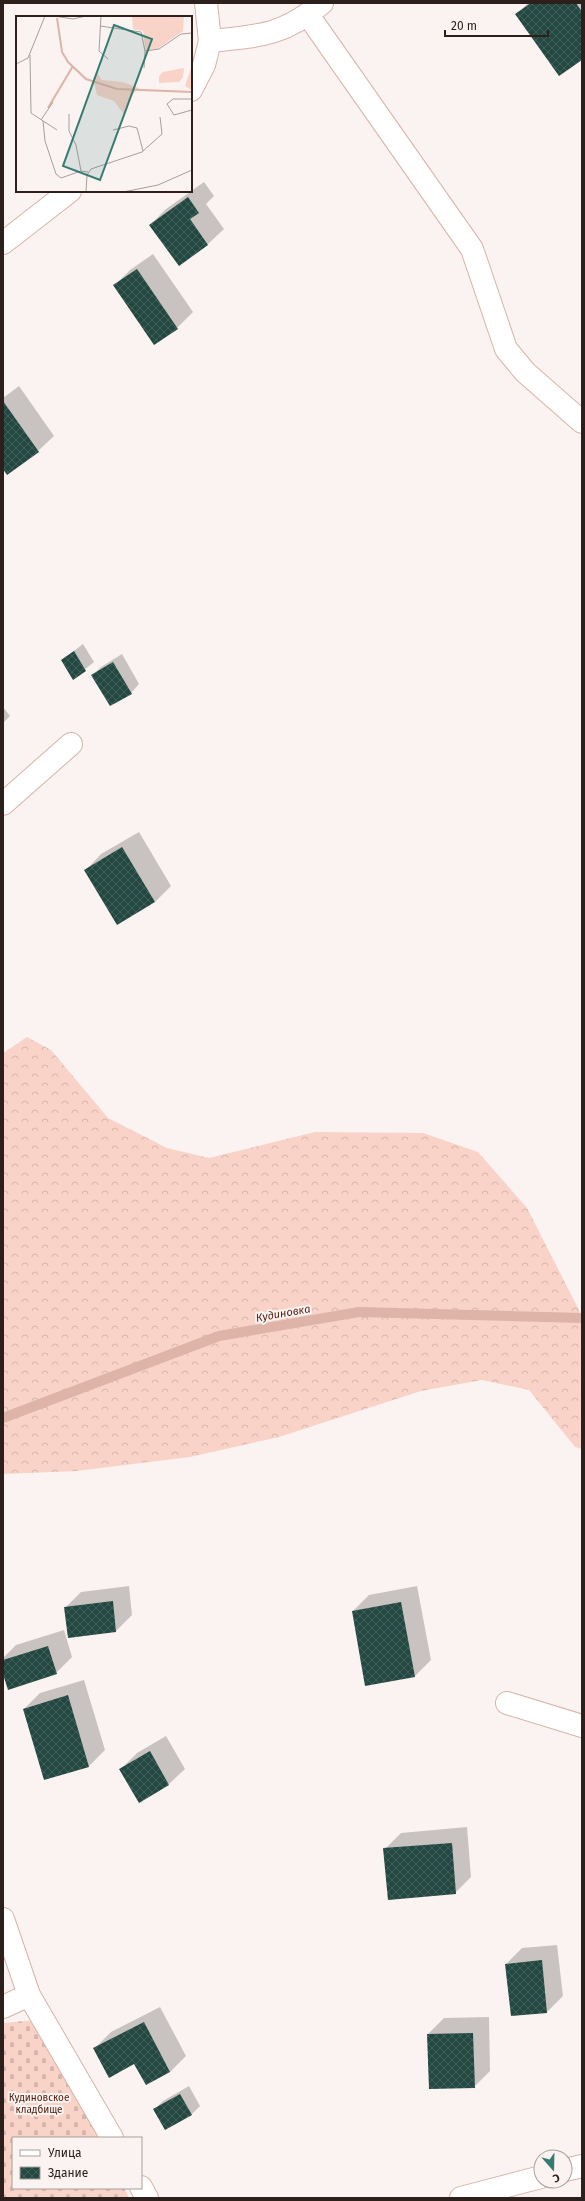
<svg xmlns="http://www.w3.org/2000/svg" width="585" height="2201" viewBox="0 0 585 2201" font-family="'Fira Sans',sans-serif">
<defs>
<pattern id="forest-crowns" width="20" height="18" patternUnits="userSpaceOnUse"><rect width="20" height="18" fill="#f9d3c8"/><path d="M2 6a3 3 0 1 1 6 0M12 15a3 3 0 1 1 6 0" fill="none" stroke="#d6b5ab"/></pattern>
<pattern id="cemetery-stones" width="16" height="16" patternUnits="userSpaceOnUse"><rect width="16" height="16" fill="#f9d3c8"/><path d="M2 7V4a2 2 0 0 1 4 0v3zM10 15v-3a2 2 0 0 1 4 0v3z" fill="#d6b5ab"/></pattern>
<pattern id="building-cross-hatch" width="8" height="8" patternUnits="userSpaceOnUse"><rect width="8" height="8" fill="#234841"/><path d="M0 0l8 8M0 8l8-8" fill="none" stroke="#425f59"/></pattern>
</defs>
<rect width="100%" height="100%" fill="#faf3f1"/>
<path fill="url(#forest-crowns)" d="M27,1037l24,13 57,68 59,30 42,10 106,-26 108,1 55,19 49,56 55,108v133l-7,-2 -46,-57 -47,-10 -61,11 -142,46 -89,20 -113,14 -74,3v-421z"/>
<path fill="url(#cemetery-stones)" d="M36,2020l62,118h-85v50h111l5,10h-126v-175z"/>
<path fill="#0003" d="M528,3h54v56l-65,-45z
M204,182l10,14 -8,8 18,25 -16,15 -29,21 -29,-40 16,-16z
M153,254l40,58 -16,16 -63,-42 16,-16z
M19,386l35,50 -16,15 -35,16v-69z
M83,644l11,18 -20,16 -12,-18z
M122,654l17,30 -8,9 -38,-18 8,-8z
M3,707l7,9 -7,7z
M139,832l32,54 -16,16 -69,-32 15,-16z
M129,1586l3,29 -16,16 -47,6 -4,-29 16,-16z
M417,1586l14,74 -16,16 -49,9 -13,-74 16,-16z
M64,1630l8,27 -16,16 -53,-2v-13l13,-13z
M84,1680l21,70 -16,16 -44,13 -21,-70 16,-16z
M166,1736l19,33 -16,15 -30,18 -18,-33 16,-16z
M467,1827l4,50 -16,16 -70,-44 16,-16z
M557,1945l6,51 -16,16 -35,3 -6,-51 16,-16z
M160,2007l26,49 -16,16 -35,-9 -40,-15 16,-16z
M489,2017l1,54 -16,16 -46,-53 16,-16z
M189,2086l11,20 -8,8 -26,15 -11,-20 8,-8z"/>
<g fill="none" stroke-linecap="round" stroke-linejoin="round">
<path stroke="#ddb4a7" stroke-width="10" d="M3,1418l216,-82 140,-24 223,6"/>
</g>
<path fill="url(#building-cross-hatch)" d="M531,3h45l6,9v48l-23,16 -44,-62z
M188,197l11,16 -9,6 18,26 -29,21 -30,-41z
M137,269l41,60 -24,16 -41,-60z
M3,401l36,51 -32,23 -4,-6z
M74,651l12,20 -13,9 -12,-20z
M113,662l19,32 -22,12 -19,-31z
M122,847l33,55 -38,23 -33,-55z
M113,1601l3,31 -48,6 -4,-31z
M401,1602l14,75 -50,9 -13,-75z
M48,1646l9,28 -49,16 -5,-16v-14z
M68,1695l21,72 -45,13 -21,-71z
M150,1751l19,34 -30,18 -20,-34z
M452,1843l4,51 -68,6 -5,-52z
M542,1960l5,53 -36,3 -6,-52z
M144,2022l26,50 -24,13 -12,-21 -25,14 -16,-30z
M473,2033l2,55 -46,1 -2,-55z
M180,2094l12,21 -27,15 -12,-21z"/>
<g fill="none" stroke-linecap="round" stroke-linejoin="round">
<g stroke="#d7b3a9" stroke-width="24">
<path id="minor" d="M308,15l164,234 34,100 19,23 57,50
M210,41c49,-5 73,-5 112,-38
M191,90l13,-25 6,-24 -4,-38
M3,243l67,-52
M3,804l68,-60
M507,1703l75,23
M3,1919l26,76 83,143
M3,2007l26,-12
M565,2170l17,-4
M141,2187l6,11
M461,2198l80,-21"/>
</g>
<use href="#minor" stroke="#fff" stroke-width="22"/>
</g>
<g text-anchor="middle" stroke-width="4" stroke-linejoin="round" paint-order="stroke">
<g font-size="10" fill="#4f1c0c" stroke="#faf3f1">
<text x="39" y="2101">Кудиновское<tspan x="39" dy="12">кладбище</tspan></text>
</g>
<g font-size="11" font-style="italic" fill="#521e0e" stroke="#faf3f1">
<text transform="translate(283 1313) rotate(-10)" y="4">Кудиновка</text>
</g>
</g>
<g transform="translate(16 16)">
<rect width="176" height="176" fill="#faf3f1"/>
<path d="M176,49v25l-7,-4zM168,52l-1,9 -4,5 -20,1v-7l4,-4zM81,57l5,7 20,2 17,6 -8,8 -5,16 -3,1 -9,-12 -17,-6 -4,-17z" fill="#f9d3c8"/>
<path d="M116,0h52l-1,15 -26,18 -12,1 -2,-19 -10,-2z" fill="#f9d3c8"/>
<path fill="none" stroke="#ddb4a7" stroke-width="2" d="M41,2l5,34 6,10 18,17 31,10 75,3M32,92l25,-42"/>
<path fill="none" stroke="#a89f9c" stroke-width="1" d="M38,0l19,3 13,-3M85,0l-2,35 9,8M84,10l41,6 4,19 -1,17M129,35l14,-2 22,-15 11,-1M14,39l1,58 26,17M0,48l12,-6 17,-42M176,83h-19l-6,5 7,11 18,-5M53,98v17l7,14 5,26M25,104l12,-18M27,105l2,20 11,33 5,4 20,-7 7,1M97,114l16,-4 8,2 6,23M70,176l1,-17 4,-6 51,-17 20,-18 -2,-17M107,176l35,-7 34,-15"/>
<path fill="#367b70" fill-opacity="0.15" stroke="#367b70" stroke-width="2" d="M98,9l38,14 -52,141 -37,-14z"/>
<rect width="176" height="176" fill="none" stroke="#2d201c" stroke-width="2"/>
</g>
<rect width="585" height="2201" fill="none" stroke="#2d201c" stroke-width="8"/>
<rect x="12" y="2137" width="130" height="52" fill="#faf3f1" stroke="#a89f9c"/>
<rect x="20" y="2150" width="20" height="6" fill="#ffffff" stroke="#a89f9c"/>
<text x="48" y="2157" font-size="12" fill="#2d201c">Улица</text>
<rect x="20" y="2167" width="20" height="12" fill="url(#building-cross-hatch)" stroke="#a89f9c"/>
<text x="48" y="2177" font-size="12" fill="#2d201c">Здание</text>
<g transform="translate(553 2169) rotate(160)"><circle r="19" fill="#faf3f1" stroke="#a89f9c"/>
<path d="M0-3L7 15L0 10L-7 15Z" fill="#367b70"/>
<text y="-6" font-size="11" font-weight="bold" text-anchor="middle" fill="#2d201c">С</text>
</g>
<path d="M445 30v6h103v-6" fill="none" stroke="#2d201c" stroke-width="2"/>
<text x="451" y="30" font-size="12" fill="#2d201c" stroke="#faf3f1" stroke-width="3" paint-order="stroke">20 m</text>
</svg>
